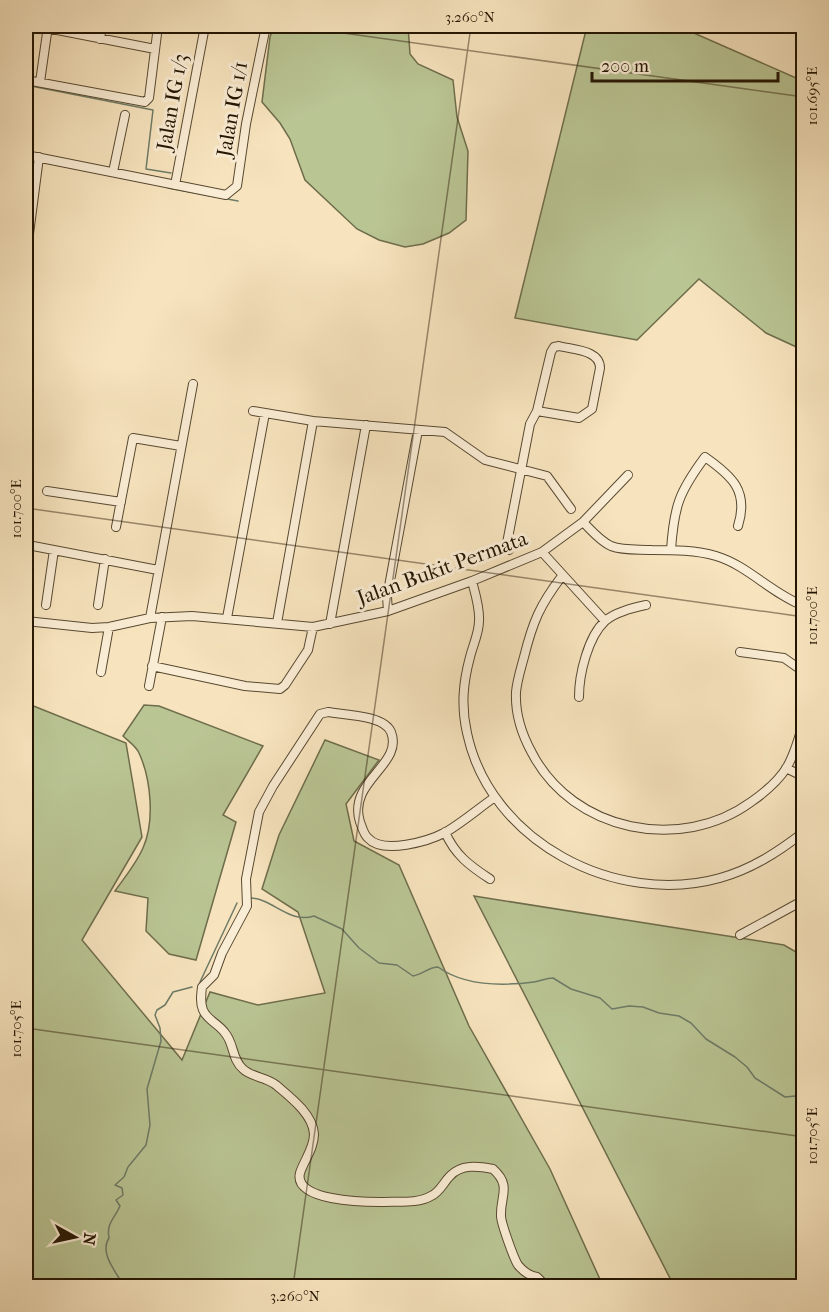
<svg xmlns="http://www.w3.org/2000/svg" width="829" height="1312" viewBox="0 0 829 1312" font-family="'IM FELL French Canon',serif">
<rect width="100%" height="100%" fill="#f7e4be"/>
<filter id="stains"><feTurbulence type="fractalNoise" baseFrequency=".00333" numOctaves="4"/><feColorMatrix values="0 0 0 0 .2 0 0 0 0 .09 0 0 0 0 .02 0 0 0 .5 -.17"/></filter>
<radialGradient id="worn" r=".72"><stop offset=".6" stop-color="#630" stop-opacity="0"/><stop offset="1" stop-color="#630" stop-opacity=".3"/></radialGradient>
<path fill="#bac594" stroke="#6e6d4b" stroke-width="1.5" d="M274,26h134l2,28 8,10 35,16 4,37 11,34 -2,69 -17,13 -26,11 -18,3 -26,-7 -22,-11 -52,-49 -15,-41 -10,-16 -18,-21 8,-65z
M587,26h91l125,55v269l-37,-17 -67,-54 -62,61 -122,-22z
M26,703l100,40 16,94 -60,103 100,120 28,-68 48,13 67,-12 -27,-81 -36,-23 17,-54 46,-95 54,20 -33,44 8,37 45,24 70,161 81,143 53,117h-577z
M144,705l15,1 104,40 -40,69 13,7 -40,138 -27,-6 -23,-23 2,-33 -33,-7c10,-14 21,-27 28,-43 12,-27 8,-69 -4,-95 -3,-7 -11,-12 -16,-17z
M474,896l310,49 19,11v330h-129z"/>
<g fill="none" stroke-linecap="round" stroke-linejoin="round">
<path stroke="#6d7b67" stroke-width="1.5" d="M26,85l127,25 -7,59 25,4
M168,188l70,13
M251,898c22,1 38,26 63,18l28,13 17,19 20,15 18,2 16,11c10,-2 16,-9 25,-9 26,19 65,19 96,15 7,-1 12,-4 19,-4l18,11 29,9 12,11 17,-3 14,1 16,6 20,3 12,7 15,16 29,18 12,10 8,11 30,19 10,-1 9,6
M200,982l37,-79
M124,1286c-8,-14 -25,-33 -15,-48 -3,-15 6,-20 11,-32l-4,-6 7,-5 -1,-7 -7,-3 9,-8 4,-10 18,-22 4,-20 -3,-36 14,-48 -1,-13 -5,-13 2,-5 8,-5 8,-13 19,-5"/>
<g stroke="#584931" stroke-width="10">
<path id="minor" d="M47,28l108,21
M100,39l2,-13
M26,80l119,22 4,-4 9,-72
M40,82l8,-56
M26,155l200,40 11,-9 9,-62 20,-98
M113,172l12,-57
M175,185l30,-159
M26,257l13,-100
M253,411l60,10 132,11 40,28 62,16 24,33
M47,491l74,11
M583,522c9,9 17,19 28,24 13,5 28,3 41,4 22,0 44,0 64,6 31,9 56,38 88,50
M116,527l17,-89 48,8
M33,546l125,24
M509,550l-2,-7 23,-119 7,-13 14,-59 3,-5 5,-1c15,4 41,4 41,22l-8,41 -13,9 -42,-7
M671,550c3,-44 8,-58 34,-93 27,19 44,34 33,69
M542,552l63,69
M562,576c-22,29 -29,45 -38,81 -3,11 -7,24 -8,35 -1,22 6,43 16,61 41,79 149,100 219,49 13,-9 28,-22 36,-35 8,-14 13,-32 17,-47
M472,581c3,12 8,27 7,40 0,12 -6,24 -9,36 -7,26 -9,49 -3,76 23,109 149,174 253,145 32,-9 58,-26 84,-46
M46,605l8,-55
M98,605l7,-46
M388,611l-1,-14 31,-167
M150,618l43,-234
M227,618l38,-205
M26,621l66,7 17,-1 41,-9 42,-2 121,11 75,-16 84,-30 70,-29 41,-30 45,-47
M277,623l36,-202
M330,624l36,-199
M740,652l44,6 20,14
M152,666l93,20 35,3 5,-4 23,-35 5,-23
M101,672l8,-45
M149,686l13,-69
M579,697c0,-23 9,-60 26,-76 10,-9 28,-13 41,-16
M786,768l18,9
M495,797c-16,11 -32,25 -49,35 -17,9 -63,23 -78,6 -4,-3 -6,-11 -8,-16 -13,-41 44,-57 31,-90 -7,-17 -46,-17 -63,-20l-8,2 -47,72 -14,26 -13,67 1,27 -25,47 -8,22 -12,12c-1,8 -2,16 1,23 4,10 16,14 22,23 9,10 7,27 18,36 8,8 23,8 33,16 14,12 37,29 38,49 0,15 -10,26 -14,39 -7,28 64,29 81,29 16,-1 37,2 50,-6 9,-4 12,-13 19,-20 11,-12 28,-10 43,-7 19,17 7,27 8,47 0,7 13,43 17,49 5,6 12,11 19,12l9,9
M445,832c10,23 25,34 45,47
M740,935l64,-35"/>
</g>
<use href="#minor" stroke="#faedd5" stroke-width="8"/>
</g>
<path fill="none" stroke="#231502" stroke-width="1.5" stroke-opacity="0.45" d="M293,26l511,71M26,508l778,109M26,1028l778,109M293,1286l178,-1260"/>
<g text-anchor="middle" stroke-width="6" stroke-linejoin="round" paint-order="stroke">
<g font-size="21" fill="#231502" stroke="#faedd5">
<text transform="translate(172 102) rotate(-80)" y="7">Jalan IG 1/3</text>
<text transform="translate(232 109) rotate(-80)" y="7">Jalan IG 1/1</text>
<text transform="translate(442 568) rotate(-20)" y="7">Jalan Bukit Permata</text>
</g>
</g>
<rect width="829" height="1312" fill="none" stroke="#f7e4be" stroke-width="66"/>
<g transform="translate(75 1237) rotate(98)" stroke="#faedd5" stroke-width="4.5" paint-order="stroke">
<path d="M0-4.5L10 22L0 15L-10 22Z" fill="#231502"/>
<text y="-9" font-size="16" font-weight="bold" text-anchor="middle" fill="#231502">N</text>
</g>
<path d="M592 72v9h186v-9" fill="none" stroke="#231502" stroke-width="3"/>
<text x="601" y="72" font-size="18" fill="#231502" stroke="#faedd5" stroke-width="4.5" paint-order="stroke">200 m</text>
<rect x="33" y="33" width="763" height="1246" fill="none" stroke="#231502" stroke-width="2"/>
<g font-size="15" text-anchor="middle" fill="#231502">
<text x="470" y="22">3.260°N</text>
<text transform="translate(812 96) rotate(-90)" y="5">101.695°E</text>
<text transform="translate(16 509) rotate(-90)" y="5">101.700°E</text>
<text transform="translate(812 616) rotate(-90)" y="5">101.700°E</text>
<text transform="translate(16 1029) rotate(-90)" y="5">101.705°E</text>
<text transform="translate(812 1136) rotate(-90)" y="5">101.705°E</text>
<text x="295" y="1301">3.260°N</text>
</g>
<rect width="100%" height="100%" filter="url(#stains)"/>
<rect width="100%" height="100%" fill="url(#worn)"/>
</svg>
